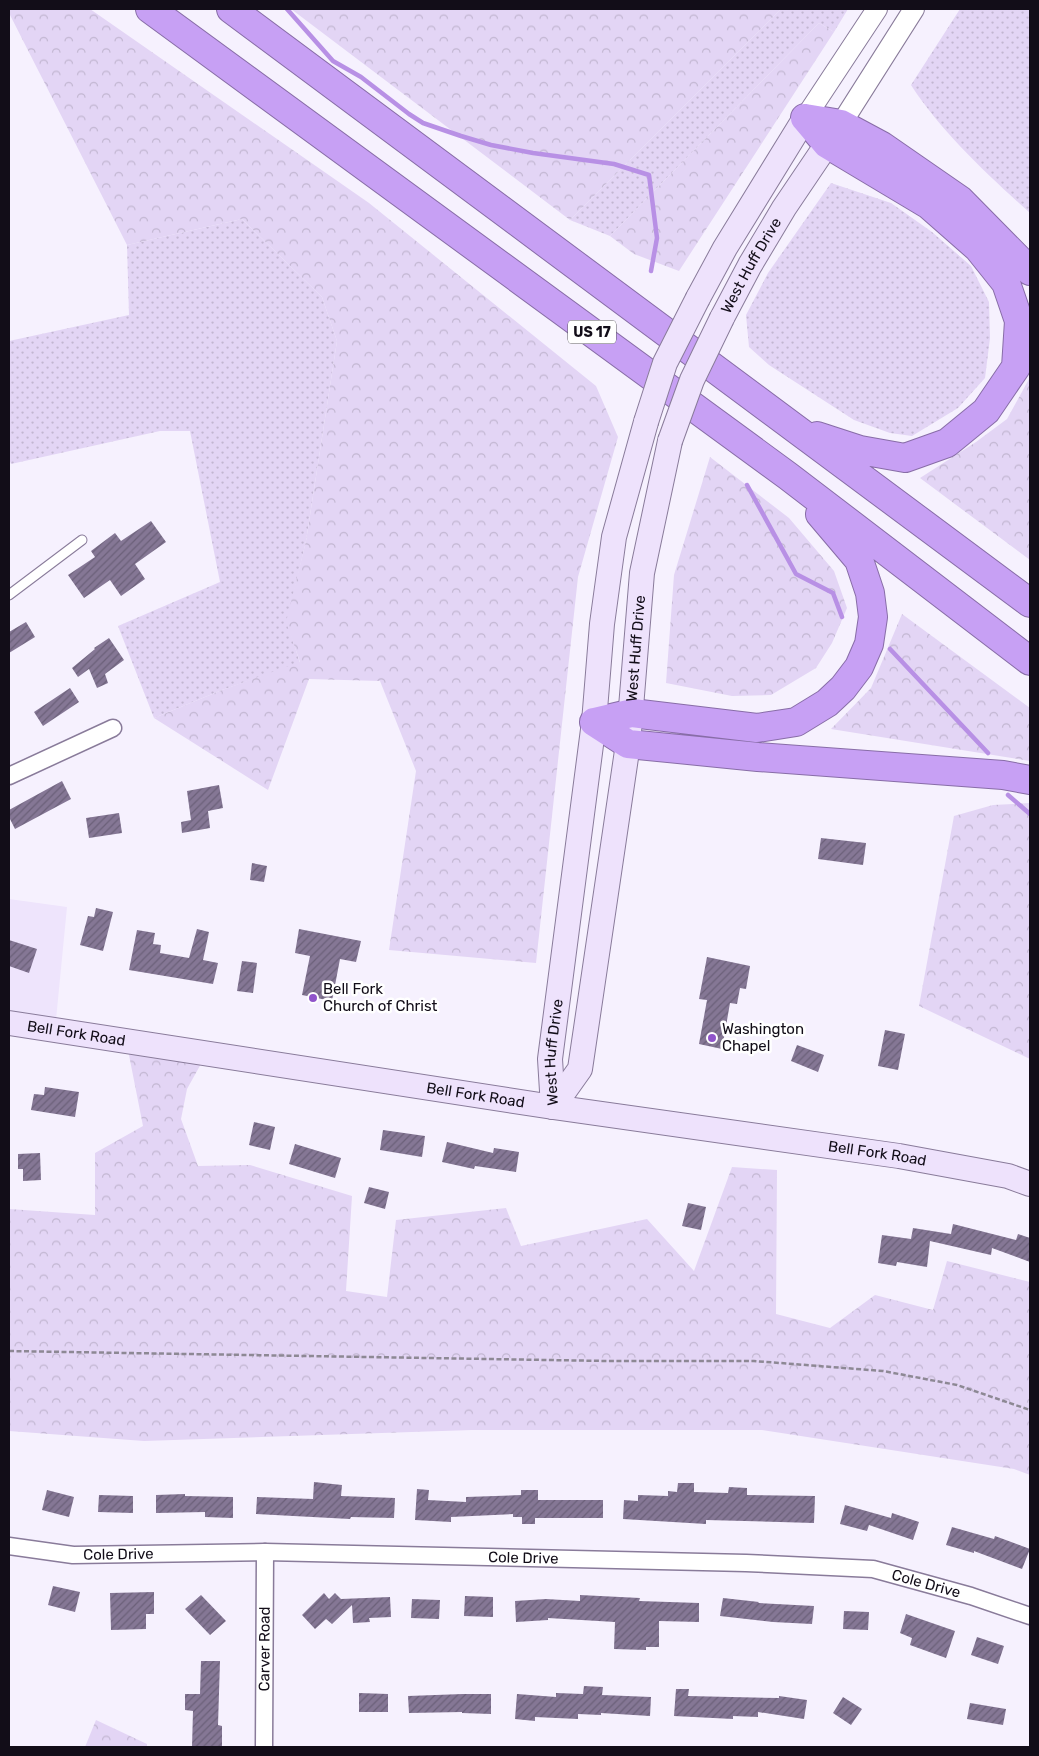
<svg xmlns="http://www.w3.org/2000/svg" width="1039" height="1756" viewBox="0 0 1039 1756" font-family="Rubik,sans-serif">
<defs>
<pattern id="grass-dots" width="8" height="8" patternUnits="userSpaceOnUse" patternTransform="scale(1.25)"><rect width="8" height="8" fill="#e3d5f5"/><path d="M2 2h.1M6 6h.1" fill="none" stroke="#c2b6d1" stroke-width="1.8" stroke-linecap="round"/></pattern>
<pattern id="forest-crowns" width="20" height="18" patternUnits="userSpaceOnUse" patternTransform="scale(1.25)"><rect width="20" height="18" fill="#e3d5f5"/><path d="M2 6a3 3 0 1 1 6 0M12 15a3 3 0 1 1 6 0" fill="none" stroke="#c2b6d1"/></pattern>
<pattern id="building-hatch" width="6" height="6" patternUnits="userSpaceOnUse" patternTransform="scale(1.25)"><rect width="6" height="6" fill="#857795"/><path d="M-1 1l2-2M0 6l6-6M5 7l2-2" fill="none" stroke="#6b6079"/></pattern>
</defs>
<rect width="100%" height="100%" fill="#f6f1fe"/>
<path fill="#eee4fc" d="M9,899l58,8 -12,123 -46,-7z"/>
<path fill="url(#grass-dots)" d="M781,9h67l-14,23 -15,-9 -209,213 -40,-16z
M960,9h70v204c-41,-37 -89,-81 -119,-128z
M831,183l60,20 41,29 39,34 18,36 1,36 -5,40 -27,30 -46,28 -22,-3 -36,-13 -85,-55 -20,-18 -3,-32 22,-42z
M242,219l80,78 15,44 -31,200 -19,81 13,41 -78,27 -68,28 -36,-92 102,-44 -30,-151h-30l-149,33 -2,-5v-118l120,-26 -2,-70z"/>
<path fill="url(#forest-crowns)" d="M9,9h81l279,194 227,183 22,51 -40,140 -42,386 -147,-13 27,-179 -36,-90 -71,-2 -41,111 -114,-72 68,-28 78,-28 -14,-40 20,-81 31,-200 -15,-44 -80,-78 -115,26 -118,-232z
M291,9h490l-211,211z
M819,23l15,9 -155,239 -45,-17 -24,-18z
M1030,357v203l-110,-82 56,-36 31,-23 22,-40z
M710,457l79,61 45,53 13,37 -15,35 -16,25 -45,27 -39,1 -66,-13 8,-108z
M902,614l128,94v53l-199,-32 40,-41z
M1030,803v256l-111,-53 35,-190 39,-11z
M127,1045l80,8 -20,36 -6,30 17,47 52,-1 102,31 -6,95 41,6 9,-77 110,-12 15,38 126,-27 47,52 38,-104 45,3 -1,144 54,14 45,-33 58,15 14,-49 83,21v193l-16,-6 -252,-39h-290l-328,11 -135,-10v-222l86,6v-62l48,-27z
M96,1720l51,24v3h-62z"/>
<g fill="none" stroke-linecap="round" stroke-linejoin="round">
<path stroke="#b890e5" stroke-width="4.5" d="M287,9l46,52 28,16 48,37 14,9 38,13 30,9 42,8 81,11 35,11 8,63 -6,33
M747,485l49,89 37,19 9,24
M890,649l98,104
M1008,795l22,19"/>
</g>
<path fill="url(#building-hatch)" d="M151,521l15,21 -31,22 10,15 -24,17 -11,-16 -26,18 -16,-23 27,-18 -4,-6 24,-18 6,8z
M26,622l9,15 -26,16v-21z
M109,638l15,22 -19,14 3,9 -11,5 -8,-19 -11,8 -6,-9 23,-19 -1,-1z
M70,688l9,14 -36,24 -9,-14z
M62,781l9,18 -56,30 -6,-12v-7z
M219,785l4,23 -15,3 2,17 -28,5 -1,-11 10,-2 -4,-29z
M119,813l3,20 -33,5 -3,-20z
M821,838l45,5 -3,22 -45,-6z
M252,863l15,3 -3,16 -14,-2z
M96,908l17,4 -10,39 -23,-6 8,-29 6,1z
M197,929l12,3 -6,28 15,3 -5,21 -84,-14 8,-40 18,3 -2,11 8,1 -1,8 29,5z
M299,929l62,12 -5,21 -16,-3 -8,42 -30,-6 8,-39 -15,-3z
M9,940l28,9 -8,24 -20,-7z
M707,957l43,9 -4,23 -6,-1 -3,16 -7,-1 -8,46 -23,-5 8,-44 -8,-1z
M242,961l15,2 -4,30 -16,-2z
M885,1030l20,4 -7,36 -20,-4z
M797,1045l27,10 -6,17 -27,-11z
M45,1087l34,5 -4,25 -44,-7 3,-16 10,1z
M254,1122l21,5 -5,23 -21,-5z
M383,1130l42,6 -3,21 -42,-7z
M447,1142l46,11 1,-5 25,4 -3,20 -41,-6 -1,3 -32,-7z
M295,1144l46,14 -6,20 -46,-14z
M40,1153l1,27 -18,1v-12h-5v-15z
M369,1187l20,5 -4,17 -21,-6z
M688,1203l18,4 -5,23 -19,-4z
M953,1224l63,16 2,-6 12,4v24l-38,-14 -1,7 -61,-14 -3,26 -30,-5 -1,4 -18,-3 4,-28 29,4 2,-11 38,6z
M314,1482l28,3 -1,11 54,2 -1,20 -43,-1 -1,2 -94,-5 1,-17 56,2z
M678,1483h16v9l34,1 1,-6 18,1v7l68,1 -1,27 -108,-3v4l-83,-5 1,-19 14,1v-6l30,1v-5l9,1z
M417,1489l12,1 -1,10 38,2v-5l55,-2v-5h17v10h65v18h-68v6h-13v-7h-9v-3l-62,3v5l-36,-2z
M47,1490l27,7 -5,20 -27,-7z
M185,1494v2l48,1v21l-28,-1v-5l-49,1v-18z
M99,1495l34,1v17l-35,-1z
M845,1505l46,13 1,-5 27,9 -6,18 -44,-15 -2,6 -27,-7z
M952,1527l42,12 1,-3 35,13 -8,20 -48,-18v2l-28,-8z
M53,1586l27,6 -5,20 -27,-7z
M154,1592v22h-8v15l-35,1 -1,-37z
M324,1593l5,6 6,-6 6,6 49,-2 1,20 -22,1 1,4 -17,1 -1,-18 -20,19 -6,-5 -11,10 -13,-14z
M201,1595l25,26 -16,14 -25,-26z
M580,1595l60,3 -1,3 60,2v19l-40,-1v26h-13v3l-32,-1 1,-27 -67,-4v2l-32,2 -1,-21 31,-2 34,2z
M465,1596l28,1v20l-29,-1z
M723,1598l36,4 -1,1 56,3 -2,18 -39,-2 -53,-6z
M412,1599l28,1 -1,19 -28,-1z
M844,1611l25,1 -1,18 -25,-1z
M906,1614l49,17 -9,27 -36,-13 2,-7 -12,-5z
M977,1637l27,9 -6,18 -27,-9z
M201,1661h19l-2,64 4,1v21h-30l1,-36 -8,-1v-16h15z
M584,1686l19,1 -1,8 49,2 -1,19 -49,-3v2l-23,-1v5l-43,-2v4l-20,-2 2,-25 39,3v-4l27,1z
M676,1689h13l-1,7 91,2v-2l28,4 -3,19 -46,-7v5l-25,-1v3l-59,-3z
M359,1693l29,1v18h-29z
M463,1694h28v20l-29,-1v-1l-53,1 -1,-17z
M843,1697l19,12 -11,16 -18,-12z
M970,1703l36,6 -3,16 -36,-6z"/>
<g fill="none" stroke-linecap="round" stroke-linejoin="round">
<g stroke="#897b9a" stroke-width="11">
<path id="service" d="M9,595l73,-55"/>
</g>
<g stroke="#897b9a" stroke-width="19">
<g id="minor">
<path d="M9,776l104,-48"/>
<path id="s1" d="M9,1546l64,9 192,-3 481,11 127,6 98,27 59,20"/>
<path id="s2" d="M264,1747l1,-195"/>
</g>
</g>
<g stroke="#897b9a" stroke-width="22">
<path id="tertiary" d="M805,118l72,-109
M841,124l73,-115"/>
</g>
<g stroke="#897b9a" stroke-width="26">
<g id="secondary">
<path d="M698,298l27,-50 80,-130"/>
<path id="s3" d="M722,318l28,-53 34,-57 54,-80"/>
<path id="s4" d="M9,1023l544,84 346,49 109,20 22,8"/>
<path id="s5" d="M553,1107l-3,-48 44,-337 8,-98 12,-87 32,-115"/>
<path id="s6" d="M553,1107l27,-38 48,-325 14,-171 28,-132"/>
</g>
</g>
<g stroke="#886da7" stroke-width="30">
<path id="motorway" d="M150,9l638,467 242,185
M231,9l799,594
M805,118l22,26 102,61 49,43 28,35 13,38 -3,46 -30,44 -39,32 -42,15 -45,-8 -43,-14
M805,118l36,6 41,22 78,54 70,71
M594,722l38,-9 125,15 39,-6 31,-19 16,-15 16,-21 10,-23 4,-27 -3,-24 -11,-33 -39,-46
M594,722l34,22 130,13 245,18 27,5"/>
</g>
<path stroke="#8d8894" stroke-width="2.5" stroke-dasharray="5 2.5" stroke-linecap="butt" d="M9,1351l598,10h147l129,10 74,14 73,25"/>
<use href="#service" stroke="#fff" stroke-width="9"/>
<use href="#minor" stroke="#fff" stroke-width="16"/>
<use href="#tertiary" stroke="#fff" stroke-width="20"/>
<use href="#secondary" stroke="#eee2fc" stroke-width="24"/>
<use href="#motorway" stroke="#c7a0f4" stroke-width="28"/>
<g stroke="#897b9a" stroke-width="26" stroke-linecap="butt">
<path id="secondary-bridge" d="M646,422l19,-59 33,-65
M670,441l22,-61 30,-62"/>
</g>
<use href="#secondary-bridge" stroke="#eee2fc" stroke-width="24"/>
</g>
<g fill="#9054ca" stroke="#fff" stroke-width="2">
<circle cx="313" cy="998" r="5"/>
<circle cx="712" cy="1038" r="5"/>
</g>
<g text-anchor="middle" stroke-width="5" stroke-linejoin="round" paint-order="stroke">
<rect fill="#fff" stroke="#59565d" stroke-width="1" x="568" y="320.5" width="48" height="23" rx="4"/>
<g font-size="14" font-weight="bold" fill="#120d18">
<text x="592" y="337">US 17</text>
</g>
<g font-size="15" fill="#120d18" stroke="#fff">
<text dy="5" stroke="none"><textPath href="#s3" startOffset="60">West Huff Drive</textPath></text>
<text dy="5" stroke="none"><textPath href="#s6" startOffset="471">West Huff Drive</textPath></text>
<text dy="5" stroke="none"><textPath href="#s4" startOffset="68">Bell Fork Road</textPath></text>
<text dy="5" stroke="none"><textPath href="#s5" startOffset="55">West Huff Drive</textPath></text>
<text dy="5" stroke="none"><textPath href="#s4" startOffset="472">Bell Fork Road</textPath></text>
<text dy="5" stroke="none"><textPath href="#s4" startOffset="878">Bell Fork Road</textPath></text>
<text dy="5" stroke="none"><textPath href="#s1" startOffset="110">Cole Drive</textPath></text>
<text dy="5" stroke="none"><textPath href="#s1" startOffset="515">Cole Drive</textPath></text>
<text dy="5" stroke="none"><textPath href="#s1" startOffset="920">Cole Drive</textPath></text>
<text dy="5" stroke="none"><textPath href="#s2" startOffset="98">Carver Road</textPath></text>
</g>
<g font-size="15" fill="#120d18" stroke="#fff" text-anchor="start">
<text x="323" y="994">Bell Fork<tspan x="323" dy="17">Church of Christ</tspan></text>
<text x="722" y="1034">Washington<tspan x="722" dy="17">Chapel</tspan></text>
</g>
</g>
<rect width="1039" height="1756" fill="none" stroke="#120d18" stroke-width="20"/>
</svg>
